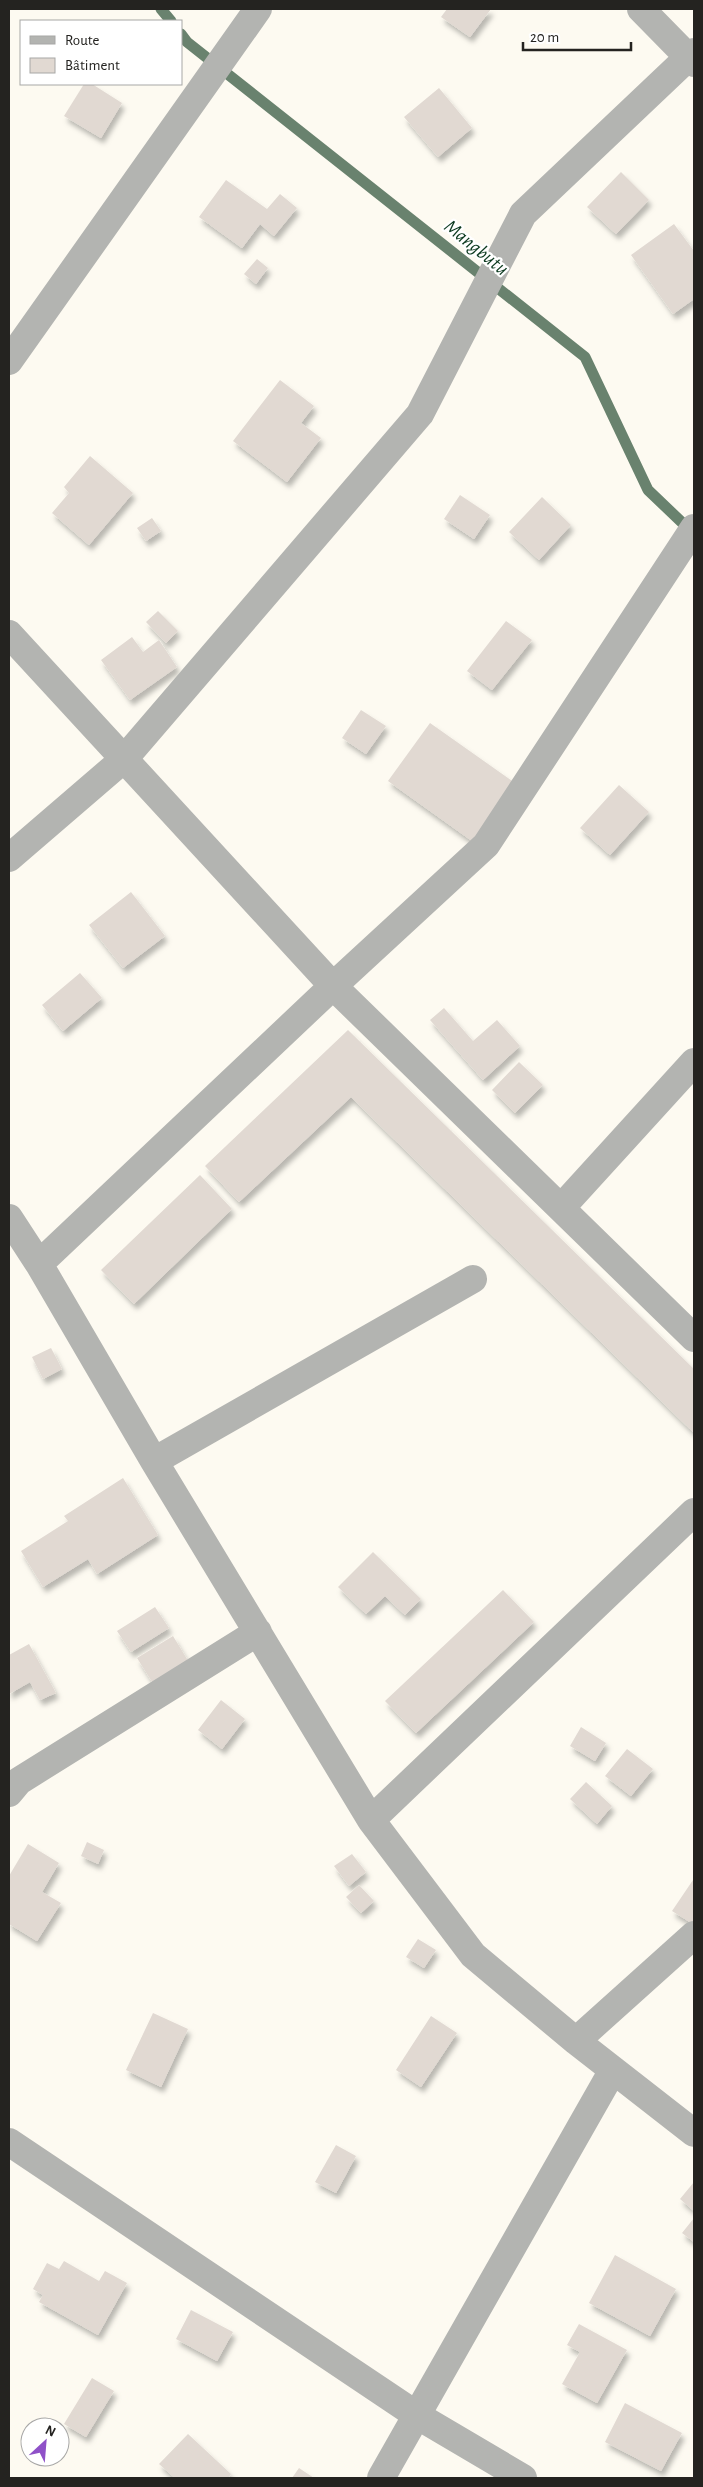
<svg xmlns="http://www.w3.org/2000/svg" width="703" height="2487" viewBox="0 0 703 2487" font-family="'Alegreya Sans',sans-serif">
<defs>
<filter id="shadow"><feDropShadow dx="3" dy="5.5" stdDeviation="2.5" flood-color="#0004"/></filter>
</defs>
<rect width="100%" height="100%" fill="#fdfaf1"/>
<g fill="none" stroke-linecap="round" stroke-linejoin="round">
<path stroke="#69826e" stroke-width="11" d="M161,9l10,12
M181,34l6,8 398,315 63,133 45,43"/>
</g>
<path fill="#e1d9d2" filter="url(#shadow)" d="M447,9h44l-21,28 -29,-20z
M84,84h8l30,19 -21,35 -37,-22z
M439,88l33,40 -34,29 -34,-40z
M621,172l28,28 -33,34 -29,-27z
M226,180l41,29 13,-15 17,14 -23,28 -14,-12 -18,24 -43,-31z
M674,224l20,27v48l-21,15 -42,-59z
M257,259l11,9 -12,16 -12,-10z
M280,380l34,26 -13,17 20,15 -34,44 -54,-41z
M90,456l43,37 -44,52 -37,-32 17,-20 -5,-6z
M460,495l30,20 -16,24 -30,-20z
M542,497l29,28 -32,35 -30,-28z
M152,518l9,13 -15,10 -9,-13z
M158,611l20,20 -12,12 -20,-21z
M506,621l26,19 -40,50 -25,-19z
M132,637l11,15 16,-12 18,27 -47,33 -29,-40z
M361,710l25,16 -20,28 -24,-16z
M430,723l85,60 -43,58 -84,-60z
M619,785l30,27 -39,43 -30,-27z
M131,892l34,44 -42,32 -34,-43z
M80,973l22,25 -39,33 -21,-26z
M444,1008l29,33 24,-21 23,26 -37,34 -53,-60z
M348,1030l346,339v64l-343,-336 -112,105 -34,-36z
M519,1062l24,23 -28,28 -23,-23z
M200,1175l32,34 -98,95 -33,-34z
M51,1348l11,21 -19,10 -11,-22z
M123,1478l35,57 -61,39 -9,-15 -45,28 -22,-36 47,-30 -4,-5z
M373,1552l48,47 -16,16 -20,-19 -19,18 -28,-27z
M503,1590l31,32 -118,111 -31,-32z
M155,1607l14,21 -38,24 -14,-21z
M173,1636l20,33 -35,22 -21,-33z
M29,1644l27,49 -16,7 -10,-18 -21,12v-39z
M221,1700l24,19 -23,30 -24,-19z
M581,1727l25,16 -11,18 -25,-15z
M627,1749l26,20 -22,27 -26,-20z
M586,1782l26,24 -15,18 -27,-25z
M87,1842l17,8 -6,14 -17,-8z
M28,1844l31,19 -17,29 19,11 -24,38 -28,-17v-48z
M352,1854l14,18 -17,14 -15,-20z
M693,1880l1,2 -1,42 -21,-13z
M359,1885l15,16 -13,12 -15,-16z
M418,1939l18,11 -12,18 -18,-11z
M153,2013l35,16 -27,58 -35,-17z
M431,2016l26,17 -36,54 -25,-17z
M336,2145l20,11 -20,37 -21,-11z
M694,2182v29l-14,-12z
M694,2218v24l-12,-9z
M615,2255l61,34 -26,47 -61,-33z
M64,2261l35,20 6,-10 22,12 -29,52 -59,-33 4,-7 -10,-6 14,-26 12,6z
M191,2310l42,22 -16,29 -41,-22z
M579,2324l48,26 -30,53 -35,-19 18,-32 -13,-7z
M92,2378l22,13 -28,46 -22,-13z
M625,2403l57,30 -21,38 -56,-29z
M188,2434l43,40 -3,4h-53l-16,-14z
M299,2468l15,10h-22z"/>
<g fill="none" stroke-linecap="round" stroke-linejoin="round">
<path stroke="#b3b4b1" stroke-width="28" d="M641,9l53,54
M9,361l249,-352
M9,634l324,352 361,352
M9,858l115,-99 296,-345 103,-200 171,-162
M561,1208l133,-146
M9,1218l30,46 115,197 217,359 102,135 103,86 118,92
M39,1264l294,-278 153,-141 208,-317
M154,1461l319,-182
M9,1793l10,-12 239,-149
M371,1820l323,-308
M576,2041l118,-106
M9,2142l409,274 105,62
M381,2478l232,-408"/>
</g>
<g text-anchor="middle" stroke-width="4.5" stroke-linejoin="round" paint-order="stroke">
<g font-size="20" font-style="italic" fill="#0b391e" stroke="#fff">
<text transform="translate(477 247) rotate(39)" y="7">Mangbutu</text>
</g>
</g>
<rect width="703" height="2487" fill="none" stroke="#242320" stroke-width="20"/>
<rect x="20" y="20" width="162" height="65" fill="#ffffff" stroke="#a7a7a6"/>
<rect x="30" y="36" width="25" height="8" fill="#b3b4b1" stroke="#a7a7a6"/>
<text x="65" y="45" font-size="15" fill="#242320">Route</text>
<rect x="30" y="58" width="25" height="15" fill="#e1d9d2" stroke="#a7a7a6"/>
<text x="65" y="70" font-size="15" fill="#242320">Bâtiment</text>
<g transform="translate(45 2442) rotate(26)"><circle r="24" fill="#ffffff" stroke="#a7a7a6"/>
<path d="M0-4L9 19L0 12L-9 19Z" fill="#8f51c8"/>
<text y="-8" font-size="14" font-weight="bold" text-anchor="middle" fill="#242320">N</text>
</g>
<path d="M523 42v8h108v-8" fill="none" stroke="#242320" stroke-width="2.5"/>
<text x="530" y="42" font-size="15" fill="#242320" stroke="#ffffff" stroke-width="4" paint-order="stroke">20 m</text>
</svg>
